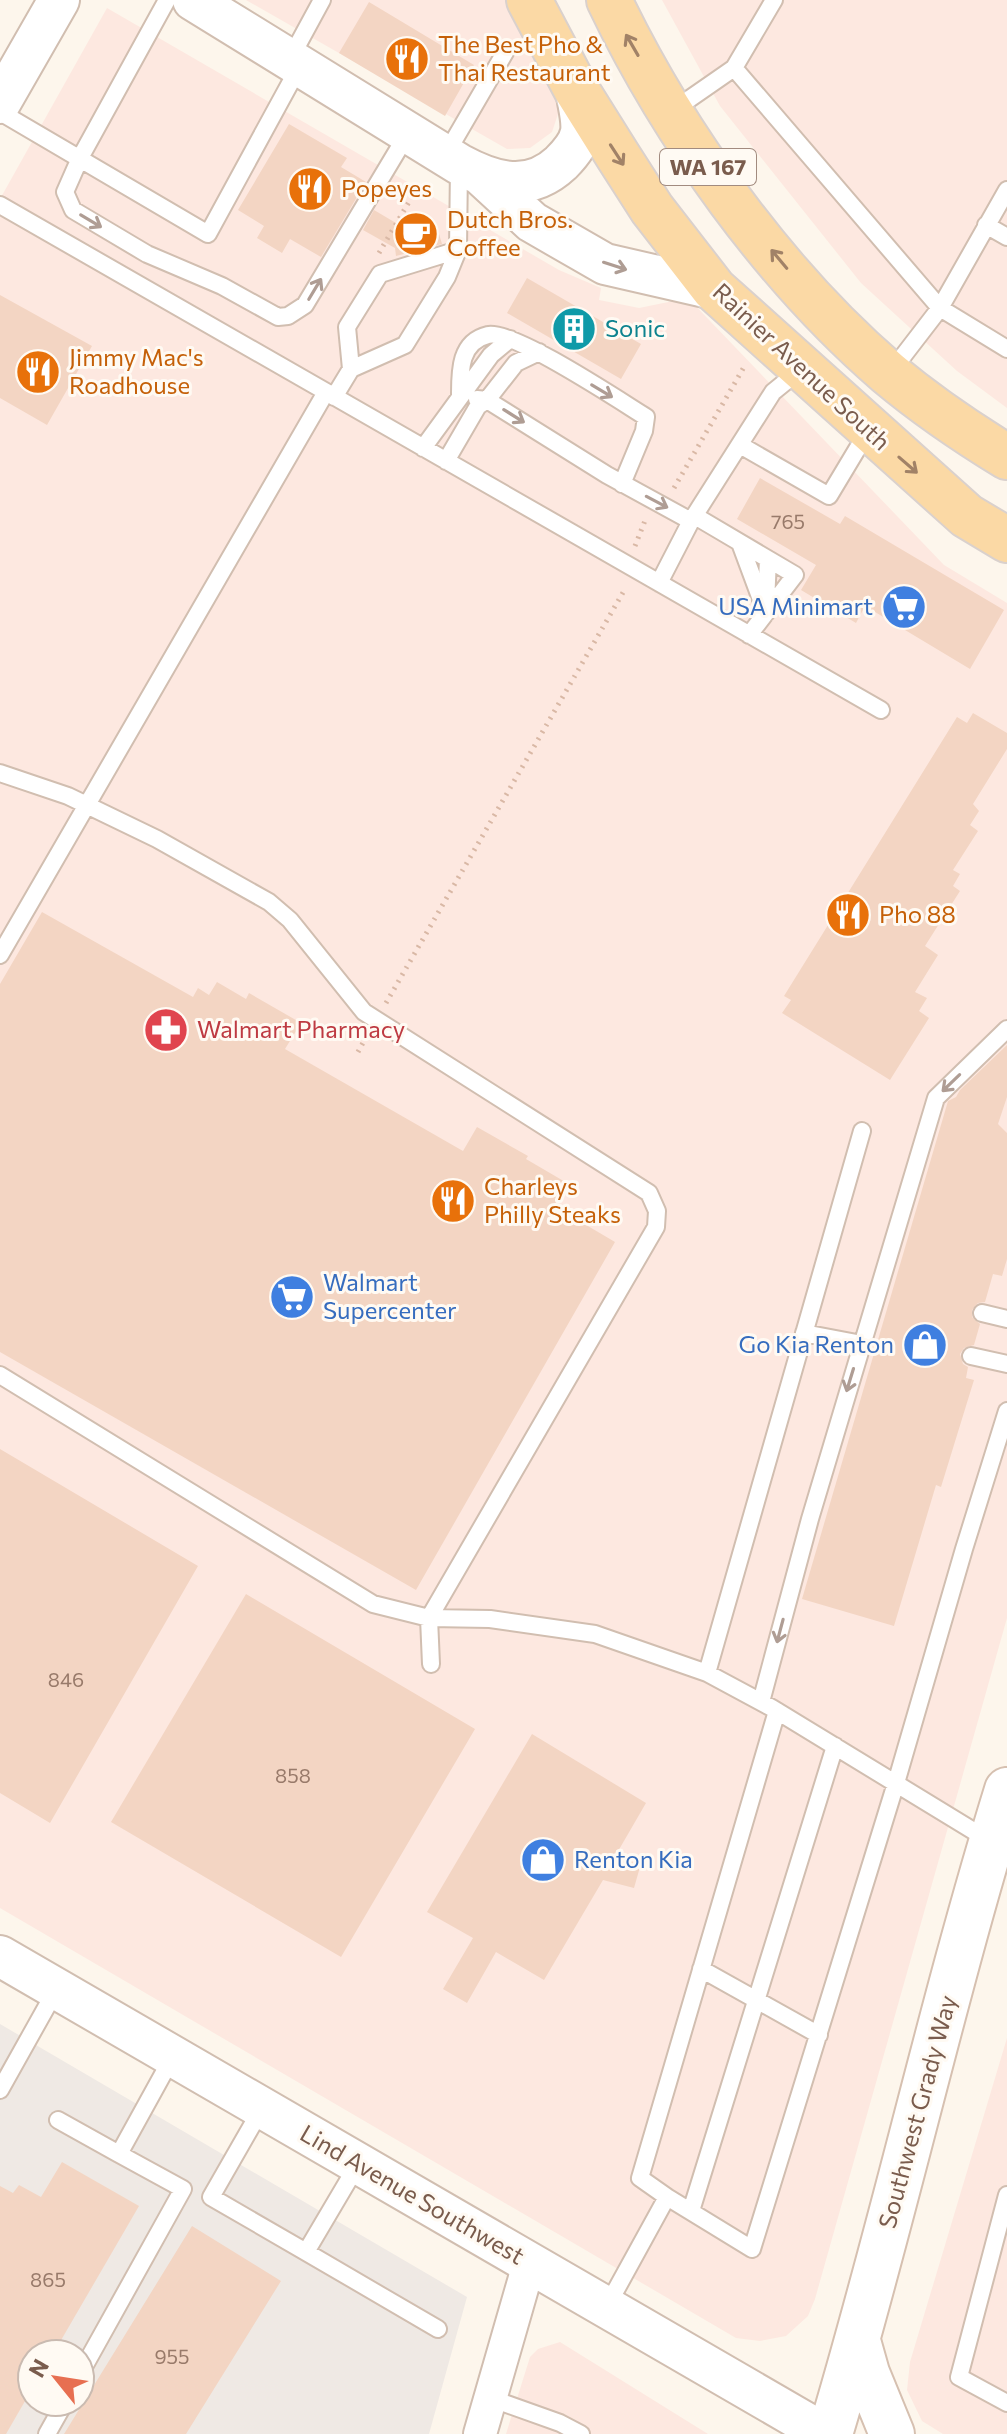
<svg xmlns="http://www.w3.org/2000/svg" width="1007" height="2434" viewBox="0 0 1007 2434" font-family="Commissioner,sans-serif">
<rect width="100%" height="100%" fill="#fdf6ec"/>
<path fill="#fde8e0" d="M246,0h268l46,108 -8,24 -22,16 -23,1z
M662,0h345v408l-50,-37 -96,-88 -141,-177z
M107,8l452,262 42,18 -2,12 40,8 49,-10 256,267 63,38v1015l-192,681 -7,17 -22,20 -26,5 -24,-3 -736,-430v-1709z
M1007,2038v396h-64l-21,-13 -15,-31 3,-28z
M560,2342l148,92h-202l24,-77 8,-8z"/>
<path fill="#efe9e4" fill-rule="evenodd" d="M0,2024l467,273 -38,137h-429zM32,2354h48v48h-48z"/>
<path fill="#f3d5c3" d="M369,2l105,63 -29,51 -106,-63z
M289,124l58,34 -6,9 25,15 -45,75 -31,-18 -8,14 -25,-15 7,-12 -26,-16z
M374,210l27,16 9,-14 27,15 5,17 -46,12 -1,-8 -32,-18z
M527,278l114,66 -20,35 -114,-66z
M0,295l92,51 -45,79 -47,-27z
M760,478l80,46 5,-8 159,94 -34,59 -105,-63 -9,17 -55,-33 15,-25 -79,-46z
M973,713l34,20v16l-34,55 6,7 -9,14 8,6 -25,39 7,4 -7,12 7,5 -35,55 13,9 -23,37 12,6 -8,13 10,7 -39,62 -108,-67 9,-13 -7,-4 173,-279 10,6z
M42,912l151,85 5,-9 11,7 8,-13 29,17 3,-6 52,30 -16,26 178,102 14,-24 51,29 -2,3 41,24 -13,23 61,36 -199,348 -416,-238v-368z
M1007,1045v52l-9,27 9,9v126l-5,17 -9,-2 -8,28 -7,1 -6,7v7l8,7 -6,21 -10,3 -4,6 3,10 5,3 -2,11 8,2 -33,107 -5,-2 -42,141 -92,-27 146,-498 8,-4 4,-7z
M0,1449l198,117 -148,257 -50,-30z
M246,1594l229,135 -134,228 -230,-135z
M532,1734l114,69 -29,50 23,14 -6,21 -31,-8 -59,100 -48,-28 -29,51 -24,-14 30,-51 -46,-26z
M62,2162l77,44 -86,148h-21v35l-26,45h-6v-248l13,7 6,-8 22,12z
M192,2226l89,55 -95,153h-122z"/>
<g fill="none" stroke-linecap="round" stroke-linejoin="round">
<g stroke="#d1beb0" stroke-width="20">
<path id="service" d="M167,0l-87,158 -15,34 8,18 74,44 75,32 56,31 10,-1 17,-11 103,-172
M290,59l32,-59
M734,68l206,240 67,41
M672,111l62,-43 40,-68
M0,112l208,122 91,-167
M446,154l61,-105
M0,205l881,505
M986,225l21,12
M351,369l-4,-42 33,-53 78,-24
M890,373l50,-65 67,-118
M460,396c0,-24 -1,-54 28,-61 24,-6 132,66 158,82l-2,14 -22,53
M334,397l17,-28 54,-24 42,-68 11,-27 1,-85
M477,399l10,1 29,-37 23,-11
M740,445l89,51 39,-65
M423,448l68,-93 19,-16
M446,461l32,-55 9,-6 120,75 84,46
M695,516l100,59 -46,60
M740,543l26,70
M659,583l32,-62 82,-129 27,-22
M766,603l2,-44
M0,773l68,23 89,43 112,63 21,18 74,92 285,181 8,18 -1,16 -227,391 2,46
M0,955l326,-563
M982,1313l25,6
M804,1333l58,11
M971,1356l36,8
M0,1375l373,229 56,14 61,1 105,15 112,39 65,35 218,133
M707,1673l155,-542
M761,1702l49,-183 126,-421 71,-69
M701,1969l118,66
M0,2090l56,-100
M262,2108l-51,89 95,55
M58,2120l61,34
M358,2164l-52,88 132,77
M1007,2195l-48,182 48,26
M667,2197l-27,-19 137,-467
M691,2211l144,-465
M606,2308l61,-111 85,52 144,-466 68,-234 43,-138
M80,2374l103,-185 -64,-35 54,-98
M490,2398l70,25 21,11
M47,2434l18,-32"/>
</g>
<g stroke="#d1beb0" stroke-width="36">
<path id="minor" d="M480,2434l49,-170"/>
</g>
<g stroke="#d1beb0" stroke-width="44">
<path id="tertiary" d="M193,0l266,164c35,19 70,29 102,-1 8,-8 18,-20 20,-31 2,-13 -4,-31 -5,-43
M0,103l59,-103
M482,176l50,46 73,42 109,25
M0,1956l825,478"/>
</g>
<g stroke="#d6c0b0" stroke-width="48">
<path id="secondary" d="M858,2341l9,32 25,61
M830,2434c64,-213 111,-431 177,-644"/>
</g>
<g stroke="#dad1cd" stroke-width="48">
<path id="primary" d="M529,0l47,89 42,67 34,53 62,80 253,227 40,24
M609,0c64,134 166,276 279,373 37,31 78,59 119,84"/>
</g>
<path stroke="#d9b8a5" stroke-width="5" stroke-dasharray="2 6" stroke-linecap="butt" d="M379,253l34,-58
M674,488l70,-121
M635,546l11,-28
M386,1003l239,-414
M358,1052l7,-13"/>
<use href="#service" stroke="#fff" stroke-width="16"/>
<use href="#minor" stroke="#fff" stroke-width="32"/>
<use href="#tertiary" stroke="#fff" stroke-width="40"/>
<use href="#secondary" stroke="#fff" stroke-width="44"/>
<use href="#primary" stroke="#fbd9a5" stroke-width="44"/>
</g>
<defs><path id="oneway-shaft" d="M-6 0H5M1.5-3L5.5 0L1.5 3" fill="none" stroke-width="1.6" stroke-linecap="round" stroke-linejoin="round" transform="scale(2)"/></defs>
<g stroke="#a18267">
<use href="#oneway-shaft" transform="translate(632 45) rotate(-120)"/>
<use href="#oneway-shaft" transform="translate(617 155) rotate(57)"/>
<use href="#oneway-shaft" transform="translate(779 259) rotate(-130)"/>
<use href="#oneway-shaft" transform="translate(908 465) rotate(41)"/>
</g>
<g stroke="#af9d94">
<use href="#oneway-shaft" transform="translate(91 221) rotate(31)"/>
<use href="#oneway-shaft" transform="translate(615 266) rotate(18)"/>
<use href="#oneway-shaft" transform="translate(315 289) rotate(-59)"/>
<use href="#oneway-shaft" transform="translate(602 391) rotate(31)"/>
<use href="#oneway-shaft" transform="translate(514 416) rotate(32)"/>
<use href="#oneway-shaft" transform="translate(657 502) rotate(28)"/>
<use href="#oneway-shaft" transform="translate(951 1083) rotate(136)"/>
<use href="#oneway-shaft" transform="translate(850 1380) rotate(107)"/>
<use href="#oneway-shaft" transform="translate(780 1631) rotate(105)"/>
</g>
<defs>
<g id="restaurant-disc" transform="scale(2.3)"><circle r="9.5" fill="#e8710a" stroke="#fffaf3"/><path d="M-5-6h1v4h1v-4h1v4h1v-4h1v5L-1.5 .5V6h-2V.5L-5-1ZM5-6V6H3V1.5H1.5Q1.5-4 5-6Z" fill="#fff"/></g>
<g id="cafe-disc" transform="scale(2.3)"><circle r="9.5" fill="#e8710a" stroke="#fffaf3"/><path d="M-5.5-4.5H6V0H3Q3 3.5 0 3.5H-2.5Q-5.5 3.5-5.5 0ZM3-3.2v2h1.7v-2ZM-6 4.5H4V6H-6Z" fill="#fff"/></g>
<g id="building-disc" transform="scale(2.3)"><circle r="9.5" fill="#0f9aa8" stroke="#fffaf3"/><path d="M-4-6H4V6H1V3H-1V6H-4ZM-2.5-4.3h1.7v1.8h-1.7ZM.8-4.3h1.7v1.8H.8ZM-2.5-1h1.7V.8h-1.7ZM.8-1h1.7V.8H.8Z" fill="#fff"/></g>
<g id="supermarket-disc" transform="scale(2.3)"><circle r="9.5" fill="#3f7fe0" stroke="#fffaf3"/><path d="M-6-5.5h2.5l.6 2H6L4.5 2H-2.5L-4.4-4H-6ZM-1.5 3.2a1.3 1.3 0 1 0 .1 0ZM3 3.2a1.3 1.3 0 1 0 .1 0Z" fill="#fff"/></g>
<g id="pharmacy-disc" transform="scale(2.3)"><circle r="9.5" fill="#e0444e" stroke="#fffaf3"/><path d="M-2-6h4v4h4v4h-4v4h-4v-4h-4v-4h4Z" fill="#fff"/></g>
<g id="shop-disc" transform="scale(2.3)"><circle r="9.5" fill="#3f7fe0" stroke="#fffaf3"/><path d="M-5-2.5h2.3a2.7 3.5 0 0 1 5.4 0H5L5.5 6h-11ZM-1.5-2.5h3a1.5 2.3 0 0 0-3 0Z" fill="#fff"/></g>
</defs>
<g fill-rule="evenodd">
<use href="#restaurant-disc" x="407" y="59"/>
<use href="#restaurant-disc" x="310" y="189"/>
<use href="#cafe-disc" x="416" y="234"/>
<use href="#building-disc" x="574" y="329"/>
<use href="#restaurant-disc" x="38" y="372"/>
<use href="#supermarket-disc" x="904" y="607"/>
<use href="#restaurant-disc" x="848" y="915"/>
<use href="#pharmacy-disc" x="166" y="1030"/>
<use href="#restaurant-disc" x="453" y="1201"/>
<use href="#supermarket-disc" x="292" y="1297"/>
<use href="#shop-disc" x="925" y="1345"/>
<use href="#shop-disc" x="543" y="1860"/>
</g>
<g text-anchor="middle" stroke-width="6" stroke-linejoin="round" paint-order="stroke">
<g font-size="20" fill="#987a6a">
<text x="788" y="529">765</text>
<text x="66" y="1687">846</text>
<text x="293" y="1783">858</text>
<text x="48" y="2287">865</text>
<text x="172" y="2364">955</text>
</g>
<rect fill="#fffaf3" stroke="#a28b7f" stroke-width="2" x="660" y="149" width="96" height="36" rx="6"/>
<g font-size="22" font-weight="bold" fill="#7a5c4d">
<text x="708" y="175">WA 167</text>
</g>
<g font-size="24" fill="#c56008" stroke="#fffaf3" text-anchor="start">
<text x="438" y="53">The Best Pho &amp;<tspan x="438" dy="28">Thai Restaurant</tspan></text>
<text x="341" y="197">Popeyes</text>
<text x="447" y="228">Dutch Bros.<tspan x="447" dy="28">Coffee</tspan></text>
<text x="69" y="366">Jimmy Mac's<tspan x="69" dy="28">Roadhouse</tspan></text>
<text x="879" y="923">Pho 88</text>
<text x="484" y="1195">Charleys<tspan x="484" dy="28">Philly Steaks</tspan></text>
</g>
<g font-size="24" fill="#0d838f" stroke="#fffaf3" text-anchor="start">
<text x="605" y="337">Sonic</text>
</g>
<g font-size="24" fill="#7a5c4d" stroke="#fffaf3">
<text transform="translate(801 367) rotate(43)" y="8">Rainier Avenue South</text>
<text transform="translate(918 2112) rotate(-75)" y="8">Southwest Grady Way</text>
<text transform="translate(412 2195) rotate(30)" y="8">Lind Avenue Southwest</text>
</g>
<g font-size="24" fill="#366cbe" stroke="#fffaf3" text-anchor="end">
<text x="873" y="615">USA Minimart</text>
<text x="323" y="1291" text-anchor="start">Walmart<tspan x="323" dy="28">Supercenter</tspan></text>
<text x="894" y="1353">Go Kia Renton</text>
<text x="574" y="1868" text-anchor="start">Renton Kia</text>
</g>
<g font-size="24" fill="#be3a42" stroke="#fffaf3" text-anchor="start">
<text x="197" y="1038">Walmart Pharmacy</text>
</g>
</g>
<g transform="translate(56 2378) rotate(300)"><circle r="38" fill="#fffaf3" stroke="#cabbb1" stroke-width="2"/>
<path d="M0-6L14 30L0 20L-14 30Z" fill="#e76f51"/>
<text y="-12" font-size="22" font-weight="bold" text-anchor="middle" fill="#7a5c4d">N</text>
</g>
</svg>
